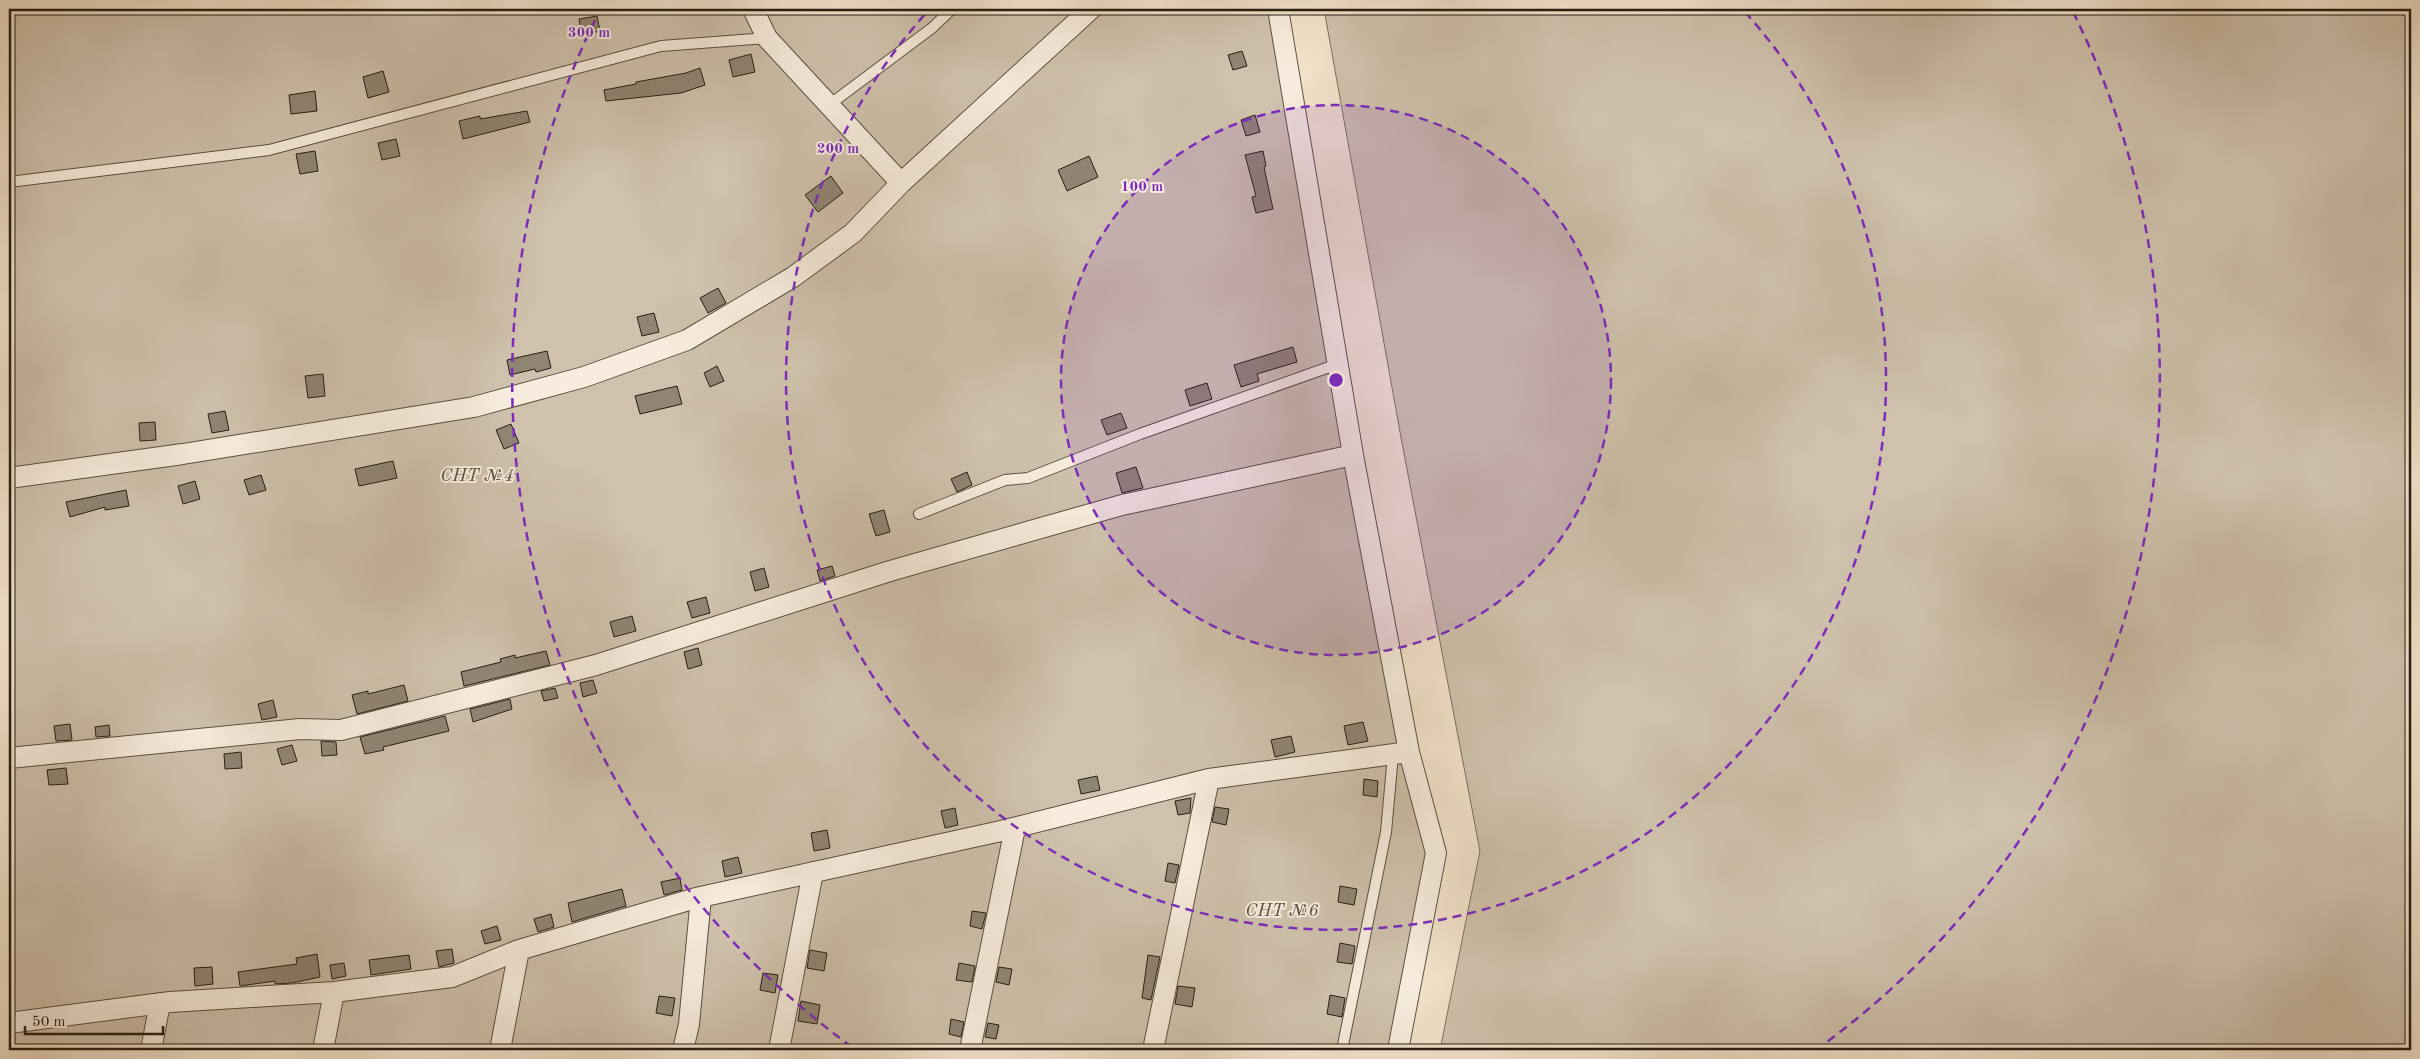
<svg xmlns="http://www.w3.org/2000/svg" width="2420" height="1059" viewBox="0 0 2420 1059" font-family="'Old Standard TT',serif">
<rect width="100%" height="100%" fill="#f2e2cb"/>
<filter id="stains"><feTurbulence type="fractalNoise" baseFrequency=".004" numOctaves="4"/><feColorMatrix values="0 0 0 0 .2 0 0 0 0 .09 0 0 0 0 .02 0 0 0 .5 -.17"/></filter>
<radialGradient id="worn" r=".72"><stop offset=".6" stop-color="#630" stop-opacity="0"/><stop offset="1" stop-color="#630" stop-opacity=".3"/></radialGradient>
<path fill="#cfc1ac" stroke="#7a7060" d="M9,9h1269l158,844 -38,197h-1389z
M1324,9h1087v1041h-971l40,-199 -78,-408z"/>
<path fill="#908473" stroke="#261e13" d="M597,16l3,15 -18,4 -3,-16z
M1242,51l5,15 -14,4 -5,-15z
M751,54l4,18 -22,5 -4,-17z
M700,68l5,17 -24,8 -75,8 -2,-11 32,-6v-2l50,-9z
M383,71l6,21 -21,6 -5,-21z
M315,91l2,20 -26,3 -2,-19z
M527,111l3,11 -67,17 -4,-18 21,-5v3z
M1255,115l5,17 -14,4 -5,-16z
M396,139l4,17 -18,4 -4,-17z
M315,151l3,20 -18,3 -4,-20z
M1263,151l3,15 -2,1 9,42 -17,4 -4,-16 4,-1 -11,-41z
M1089,156l9,21 -31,14 -9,-21z
M831,176l12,17 -25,19 -13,-17z
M718,288l8,15 -18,10 -8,-15z
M654,313l5,19 -17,4 -5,-19z
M1293,347l4,15 -40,12 2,7 -18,6 -7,-22z
M547,351l4,17 -15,4 -1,-3 -25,6 -3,-15z
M717,366l7,15 -14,6 -6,-14z
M323,374l2,22 -17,2 -3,-22z
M1207,383l5,16 -22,7 -5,-16z
M677,386l5,18 -42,10 -5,-18z
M225,411l4,19 -17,3 -4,-19z
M1121,413l6,15 -20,7 -6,-15z
M155,422l1,18 -16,1 -1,-18z
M511,424l8,19 -15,6 -8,-19z
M393,461l4,17 -38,8 -4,-17z
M1136,467l7,21 -21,5 -6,-20z
M967,472l5,13 -15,7 -6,-13z
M261,475l5,15 -17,5 -5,-15z
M195,481l5,18 -17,5 -5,-18z
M126,490l3,16 -24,4v-3l-35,10 -4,-15z
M884,510l6,22 -14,4 -7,-22z
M832,566l3,10 -15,5 -3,-11z
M764,568l5,19 -14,4 -5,-19z
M706,597l4,16 -18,5 -5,-16z
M632,616l4,15 -22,6 -4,-15z
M698,648l4,17 -14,4 -4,-17z
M546,651l4,14 -86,21 -3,-14 40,-10 -1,-3 15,-4v3z
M593,680l4,13 -14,4 -3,-14z
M404,685l4,16 -51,13 -5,-19 16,-4v3z
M555,688l3,10 -14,3 -3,-10z
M510,699l2,10 -39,13 -3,-13z
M273,700l4,17 -15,3 -4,-16z
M445,716l4,15 -66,16 1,3 -19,4 -5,-17z
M1363,722l5,19 -20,4 -4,-19z
M70,724l2,16 -16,1 -2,-15z
M109,725l1,11 -14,1 -1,-10z
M1291,736l4,16 -20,5 -4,-17z
M321,741l15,1 1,13 -15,1z
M292,745l5,16 -15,4 -5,-16z
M241,752l1,16 -17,1 -1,-15z
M66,768l2,16 -19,1 -2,-15z
M1097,776l3,14 -19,4 -3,-14z
M1364,779l14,2 -1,16 -14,-2z
M1191,798l-1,15 -12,2 -3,-14z
M1215,807l14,2 -3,16 -14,-3z
M955,808l3,17 -13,3 -4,-17z
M827,830l3,18 -16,3 -3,-18z
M738,857l4,16 -17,4 -3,-16z
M1168,863l11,2 -4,18 -10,-2z
M680,878l2,12 -18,5 -3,-13z
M1340,886l17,3 -3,16 -16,-3z
M622,889l4,17 -54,16 -4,-19z
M972,911l14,2 -4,16 -12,-3z
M551,914l3,13 -16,5 -4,-13z
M497,926l4,14 -16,4 -4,-13z
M1340,943l15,3 -3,18 -15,-2z
M452,949l2,14 -15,4 -3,-16z
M810,950l17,3 -3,18 -17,-3z
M317,954l3,23 -28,6 -17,1v-3l-35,5 -2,-14 59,-8 -1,-6z
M409,955l2,14 -40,6 -2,-15z
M1148,955l12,2 -9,43 -9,-2z
M344,963l2,13 -14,3 -2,-14z
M959,963l16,3 -3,16 -16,-2z
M212,967l1,17 -18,2 -1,-18z
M999,967l13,2 -3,16 -13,-3z
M763,973l15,2 -3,18 -15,-3z
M1178,986l17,2 -3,19 -17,-3z
M1330,995l15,3 -3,19 -15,-3z
M659,996l16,2 -3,18 -16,-3z
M801,1001l19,4 -3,19 -19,-3z
M951,1019l13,3 -3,15 -12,-3z
M988,1023l11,2 -3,14 -11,-2z"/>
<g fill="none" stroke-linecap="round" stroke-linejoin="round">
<g stroke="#594f41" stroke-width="12">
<path id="lane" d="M829,105l103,-77 20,-19
M9,182l260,-32 392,-104 106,-8
M919,514l86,-34 23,-2 112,-44 198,-70
M1342,1050l44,-218 7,-77"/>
</g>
<g stroke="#594f41" stroke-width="22">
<path id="street" d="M753,9l14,29 134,145
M1278,9l75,446 56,297 27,101 -38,197
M9,478l174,-24 291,-47 110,-30 103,-37 106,-63 60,-44 48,-50 190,-174
M9,758l291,-29 41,1 255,-65 294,-94 232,-66 231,-50
M9,1023l161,-21 164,-10 118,-15 67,-27 177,-52 305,-67 208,-52 200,-27
M151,1050l9,-47
M323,1050l11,-58
M500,1050l19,-100
M683,1050l6,-26 12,-127
M779,1050l34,-178
M970,1050l45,-222
M1153,1050l56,-271"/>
</g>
<use href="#lane" stroke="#f7ecdd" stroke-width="10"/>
<use href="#street" stroke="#f7ecdd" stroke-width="20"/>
</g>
<circle cx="1336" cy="380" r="275" fill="#7b2cbf" fill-opacity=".12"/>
<g fill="none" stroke="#7b2cbf" stroke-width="2.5" stroke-dasharray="9 6">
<circle cx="1336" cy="380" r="275"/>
<path d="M1745 12A550 550 0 1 1 927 12"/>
<path d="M852 1047A824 824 0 0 1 599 12M2073 12A824 824 0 0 1 1820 1047"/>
</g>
<g text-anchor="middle" stroke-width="4" stroke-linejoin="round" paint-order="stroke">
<g font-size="18" font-style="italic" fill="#594f41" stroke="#f7ecdd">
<text x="477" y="481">СНТ №4</text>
<text x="1282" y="916">СНТ №6</text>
</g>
</g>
<circle cx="1336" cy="380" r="8" fill="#7b2cbf" stroke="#f7ecdd" stroke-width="2.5"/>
<g font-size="15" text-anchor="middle" font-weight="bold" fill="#7b2cbf" stroke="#f7ecdd" stroke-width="4" stroke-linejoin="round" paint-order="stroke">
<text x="589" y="37">300 m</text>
<text x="838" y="153">200 m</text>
<text x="1142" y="191">100 m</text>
</g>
<rect width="2420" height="1059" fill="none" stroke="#f2e2cb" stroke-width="30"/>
<rect x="10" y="10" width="2400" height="1039" fill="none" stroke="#261e13" stroke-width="2.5"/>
<rect x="15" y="15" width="2390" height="1029" fill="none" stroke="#261e13"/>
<path d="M25 1026v8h138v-8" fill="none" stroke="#261e13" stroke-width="2.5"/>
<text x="32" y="1026" font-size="15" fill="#261e13" stroke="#f7ecdd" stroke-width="4" paint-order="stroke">50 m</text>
<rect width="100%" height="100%" filter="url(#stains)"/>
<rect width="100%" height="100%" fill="url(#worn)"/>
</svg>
